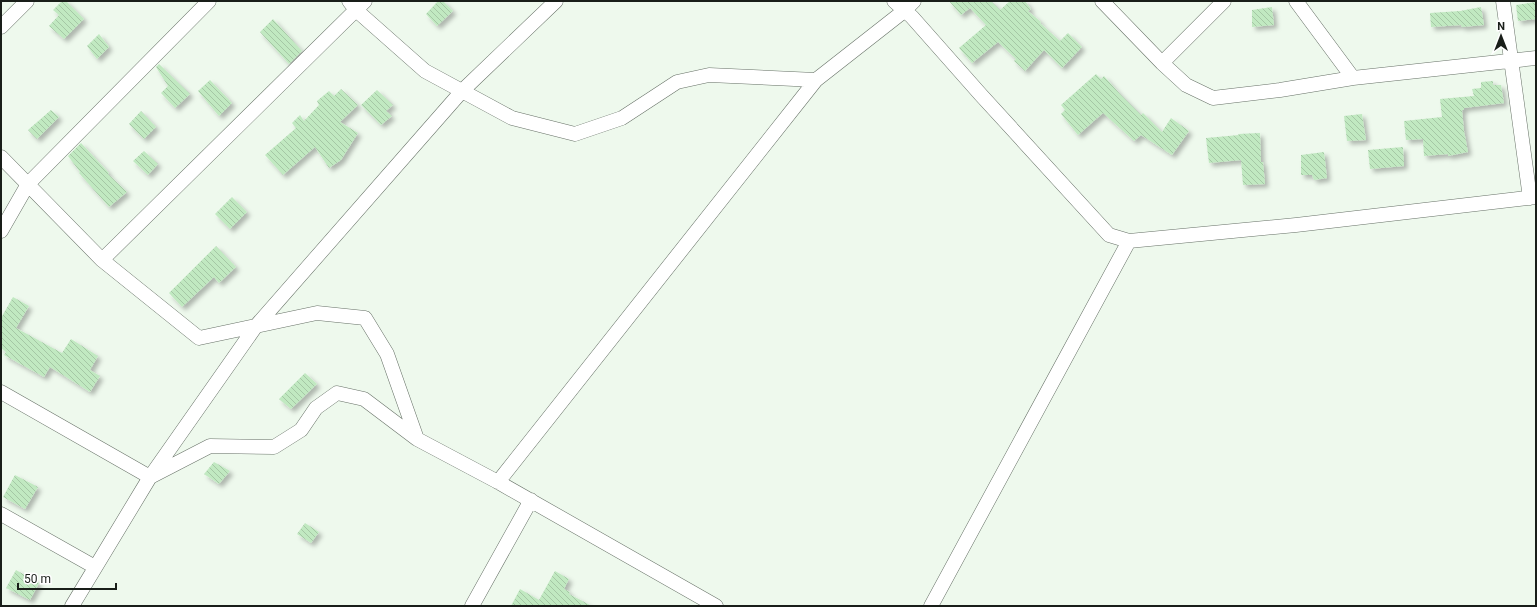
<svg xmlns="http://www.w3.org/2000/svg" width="1537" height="607" viewBox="0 0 1537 607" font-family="Roboto,sans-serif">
<defs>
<pattern id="building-back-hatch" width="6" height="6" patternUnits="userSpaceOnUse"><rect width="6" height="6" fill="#c1e9c1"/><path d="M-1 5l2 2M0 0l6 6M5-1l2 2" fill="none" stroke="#a5c7a5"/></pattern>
<filter id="shadow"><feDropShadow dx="3.5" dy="3.5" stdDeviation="2" flood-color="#0004"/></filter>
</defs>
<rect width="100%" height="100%" fill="#eef9ed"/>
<path fill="url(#building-back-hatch)" filter="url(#shadow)" d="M62,1h4l18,18 -20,20 -15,-13 10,-11 -6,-5z
M438,1h5l10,10 -16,15 -11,-12z
M949,1h42l9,9 10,-9h15l6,8 -3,2 13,11 -1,1 20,18 8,-8 14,14 -20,21 -18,-18 -19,21 -11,-10 2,-2 -18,-17 -26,21 -13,-15 27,-23 -16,-17 -9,7z
M1536,2v17l-18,2 -2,-16z
M1272,7l2,18 -22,2v-17z
M1481,7l3,18 -22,2 -1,-2 -30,2 -1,-14 30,-2z
M273,19l29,32 -13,13 -29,-32z
M99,34l10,13 -12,12 -10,-13z
M159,64l31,30 -15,14 -14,-15 7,-7 -12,-19z
M1096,74l5,5 3,-3 16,18 21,21 2,-2 19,19 9,-14 18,13 -17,24 -31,-20 -7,6 -31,-28 -25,22 -17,-21 4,-4 -4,-5z
M210,80l22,23 -13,13 -21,-25z
M1493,81v4h8l3,18 -40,5v2h-2l2,21 4,21 -20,4v-2l-24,2 -1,-17 -17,1 -2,-19 38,-4 -2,-18 34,-3 -2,-7 9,-1v-6z
M341,89l17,16 -18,17 18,11 -17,27 -12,8 -14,-21 -32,28 -18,-20 31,-27 -4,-5 8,-8 4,6 15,-16 -2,-4 12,-10 5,5z
M377,90l16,15 -7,6 6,5 -11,9 -20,-20z
M51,110l8,7 -22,22 -9,-9z
M141,111l15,16 -12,12 -15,-15z
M1362,114l4,26 -19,1 -3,-25z
M1260,133l1,29h2l2,22 -22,1 -2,-25 -32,3 -3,-25 33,-3 -1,-1z
M81,143l28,30 -1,1 19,18 -18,15 -30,-34 1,-1 -12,-16z
M1403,147l1,19 -34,3 -2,-19z
M144,151l14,13 -10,11 -15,-14z
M1324,152l3,26 -13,2 -2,-5h-11v-20z
M232,197l15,15 -17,17 -15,-15z
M216,246l20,21 -17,16 -5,-6 -32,30 -13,-14z
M13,297l16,9 -13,22 46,25 9,-14 27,17 -8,14 10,6 -10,16 -40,-25 -6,10 -40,-22 2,-3 -5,-4v-30z
M305,373l12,11 -26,25 -12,-10z
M214,462l16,9 -11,13 -15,-10z
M15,475l23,12 -13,22 -22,-12z
M305,523l14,9 -8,11 -14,-9z
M16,570l23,13 -9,17 -24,-12z
M555,571l14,8 -5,10 6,3 -1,2 23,12h-81l9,-17 19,11z"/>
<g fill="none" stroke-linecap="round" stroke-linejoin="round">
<g stroke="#677167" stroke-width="15">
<path id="minor" d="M349,1l7,9 69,61 87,47 63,16 47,-16 55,-36 32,-7 107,5
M894,1l18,16 69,78 128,140 20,6 167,-16 240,-28
M1102,1l60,62 24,22 27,13 67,-8 73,-12 183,-20
M1296,1l57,77
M1503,1l27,197
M1,27l26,-26
M1162,63l62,-62
M1,157l101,103 97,78 118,-25 48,5 22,36 30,85
M1,231l27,-47 181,-183
M102,260l263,-259
M1,392l149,85 106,-151 206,-235 94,-90
M498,482l318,-402 88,-69 10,-10
M1,514l94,53
M72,606l78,-129 60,-31 64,1 27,-17 15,-22 21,-15 27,6 53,40 81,43 218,124
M472,606l59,-106
M931,606l198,-365"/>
</g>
<use href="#minor" stroke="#fff" stroke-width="14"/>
</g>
<rect width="1537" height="607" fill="none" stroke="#191e19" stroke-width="4"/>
<g transform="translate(1501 36)" stroke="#ffffff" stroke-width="3" paint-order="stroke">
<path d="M0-3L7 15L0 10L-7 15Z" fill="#191e19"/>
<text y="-6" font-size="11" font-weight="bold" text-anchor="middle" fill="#191e19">N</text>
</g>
<path d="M18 583v6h98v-6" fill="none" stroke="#191e19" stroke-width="2"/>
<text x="24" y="583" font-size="12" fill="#191e19" stroke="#ffffff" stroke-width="3" paint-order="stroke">50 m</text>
</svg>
